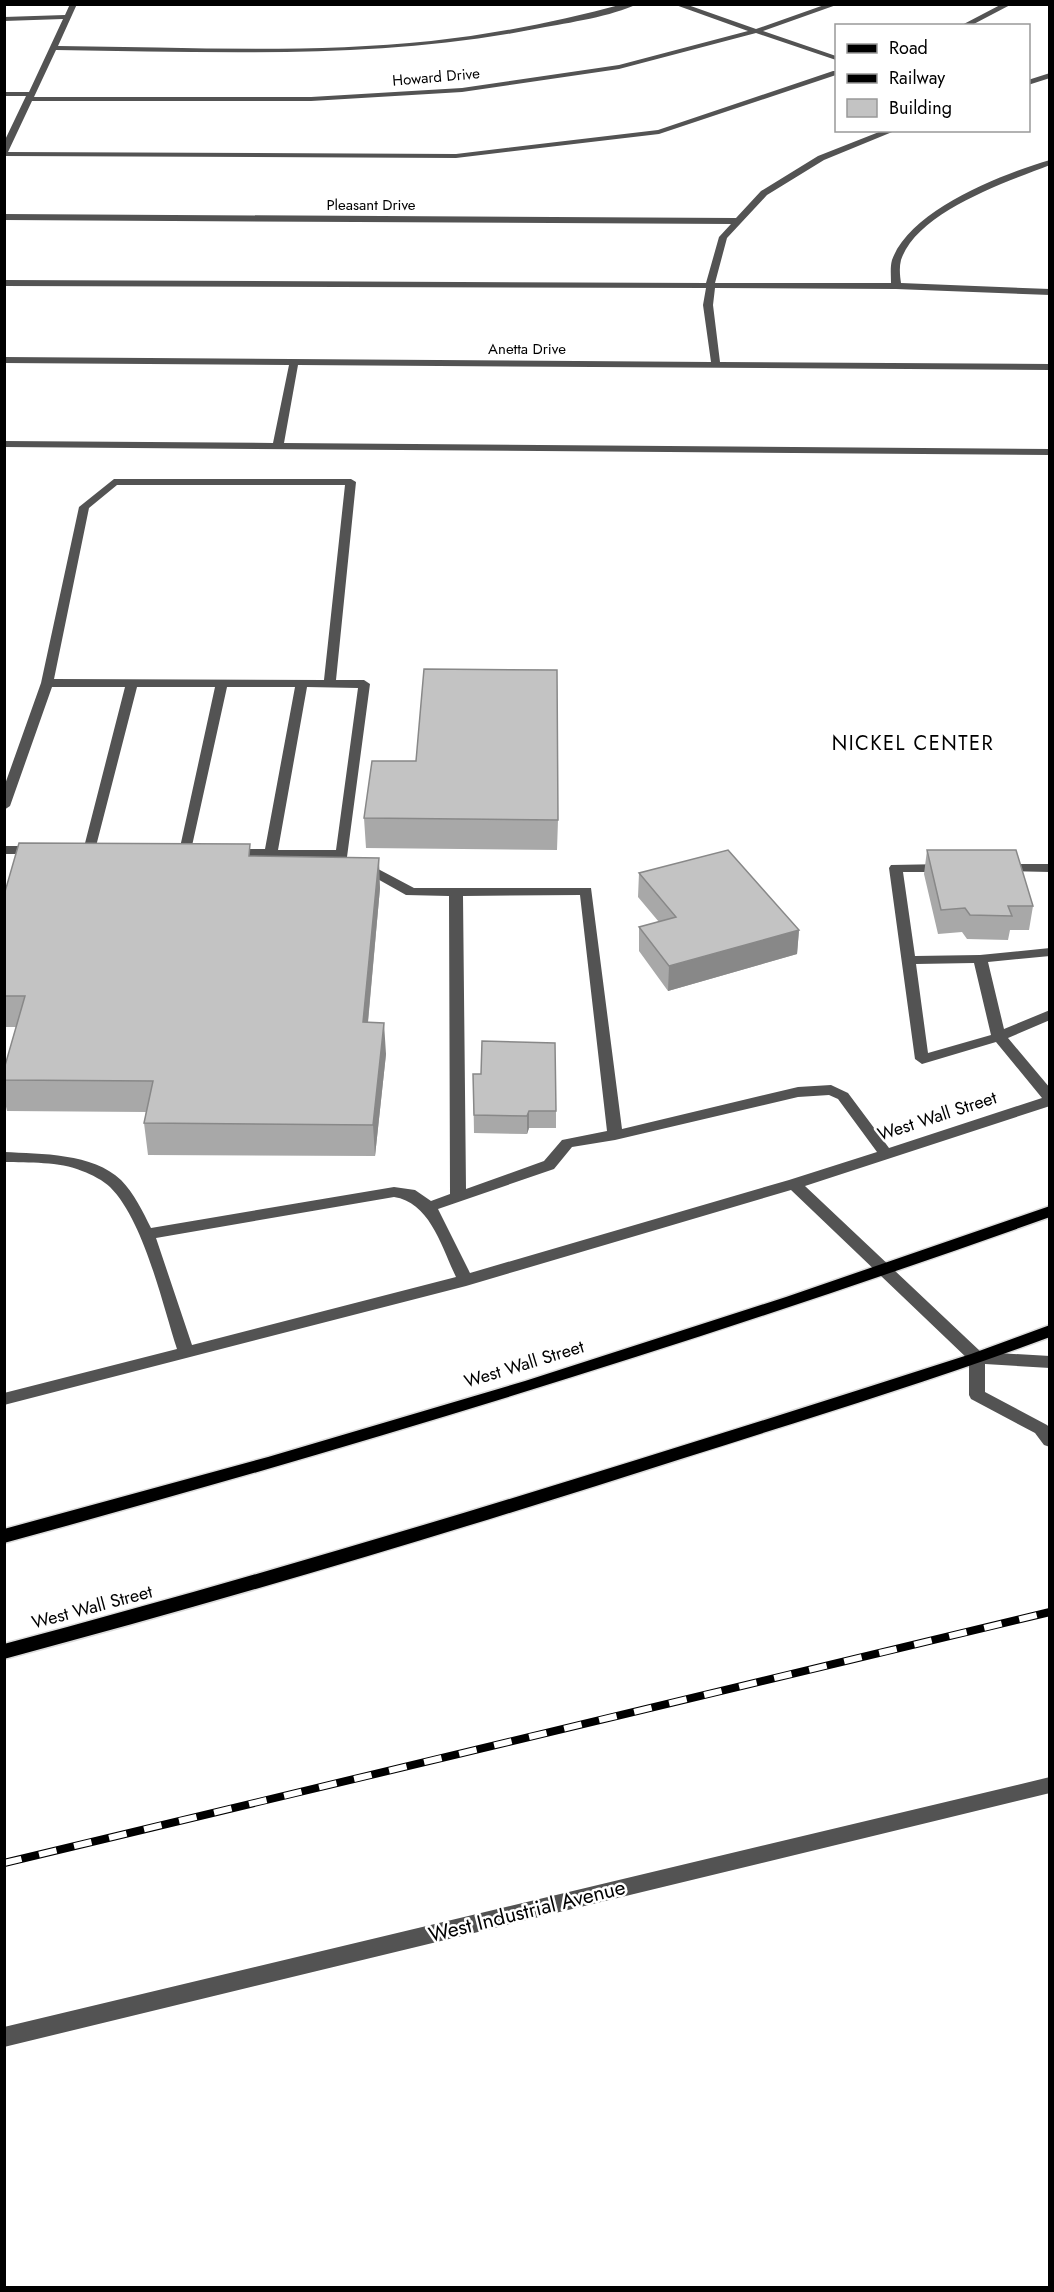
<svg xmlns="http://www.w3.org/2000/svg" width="1054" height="2292" viewBox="0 0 1054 2292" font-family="Jost,sans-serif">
<rect width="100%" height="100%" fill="#fff"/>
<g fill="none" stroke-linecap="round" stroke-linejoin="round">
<g stroke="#dbdbdb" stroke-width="3">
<path id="major" d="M1050,1206v11c-344,123 -693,230 -1046,326v-14l264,-72 257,-76 261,-84z
M1050,1325v12c-121,45 -244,82 -366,121 -225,72 -451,140 -680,201v-15c326,-87 647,-187 967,-290z"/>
</g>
<path fill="#535353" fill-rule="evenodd" d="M70,4h7l-19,42c124,1 249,8 373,-5 65,-7 129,-20 192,-37h14c-24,12 -69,19 -97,24 -160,32 -322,24 -484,22l-22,47h277l151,-9 157,-23 129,-34 -75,-27h12l71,25 71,-25h12l-76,27 73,25v4l-80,-27 -137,36 -157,23 -151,9h-279l-24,51 448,2 202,-24 175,-59h3v4l-177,59 -203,24 -452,-2v-14l22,-46h-22v-4h25l34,-73 -59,2v-4l61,-2z
M1002,4h10l-42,22h-10z
M1050,73v5l-22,7v-5z
M884,130h13l-73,30 -57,35 -40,43 -12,45h176c0,-7 -1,-16 1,-23 18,-50 110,-86 158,-100v5c-44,17 -133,47 -149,95 -2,8 -1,16 0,23l149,6v6l-154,-6 -181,-1 -2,17 7,57 330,2v6l-752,-5 -14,78 766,6v6l-1046,-8v-6l269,2 16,-78 -285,-2v-6l707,5 -8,-57 3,-17 -702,-2v-6l702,3 13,-46 12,-13 -727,-4v-6l732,4 25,-27 57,-35z
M114,479h237l5,3 -20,198h28l6,4 -23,173h-116l-7,-4 7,-4h34l30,-162h-68l-37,168h-10l-1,-3 36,-165h-78l-43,167h-10l-1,-3 42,-164h-73l-42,119 -6,4v-23l37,-104 38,-176zM117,485h228l-21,195 -270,-1 35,-171zM307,687l51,1 -22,162h-58z
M4,846h32l6,4 -6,4h-32z
M363,861l51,27h177l31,241 176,-42 33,-2 17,8 41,55 153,-50 -46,-56 -74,22 -7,-5 -26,-191 2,-3 54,-1 7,4 -7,4h-42l12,84 65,-1 70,-7v8l-62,6 16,67 46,-19v10l-42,18 42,50v18l-245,80 176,166 69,4v12l-65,-4v28l62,33 3,3v19l-6,-2 -9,-12 -64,-34 -2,-4v-35l-178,-170 -325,96 -462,119v-12l173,-44c-15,-46 -33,-128 -67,-162 -6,-6 -19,-13 -28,-16 -23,-10 -53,-8 -78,-9v-10c37,2 89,1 117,28 13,13 22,32 30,48l243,-41 21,3 16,11 19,-7 -1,-298 -43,-1 -48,-27 -2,-3 2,-3zM580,895l27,236 -45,9 -18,21 -78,28 -3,-293zM974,963l17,72 -63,18 -12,-89zM829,1095l9,4 39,53 -88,28 -319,93 -32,-64 116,-40 18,-22 43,-7 183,-43zM394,1197c36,5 48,51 62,80l-264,68 -36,-107z
M1002,864h48v8l-53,-1 -2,-3 2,-3z
M1050,1777v16l-1046,254v-20z"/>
<use href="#major" fill="#000" fill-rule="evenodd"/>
<g stroke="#000" stroke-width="8">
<path id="rail" d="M4,1863l1046,-251"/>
</g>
<use href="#rail" stroke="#fff" stroke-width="6" stroke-dasharray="18" stroke-linecap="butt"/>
</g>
<path fill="#a8a8a8" d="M364,818l194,2 -1,30 -191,-2z
M927,850l106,56 -4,24h-19l-2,10 -41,-1 -5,-7 -24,2 -14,-60z
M251,856l129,32 -12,135 18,31 -11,102 -227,-1 -4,-32 2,-11 -139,-1 -3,-13v-29l12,-42h-12v-132z
M639,873l160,57 -2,24 -129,37 -29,-40v-24l20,-5 -21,-25z
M473,1074l83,37v17h-27l-2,6 -53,-1z"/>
<path fill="#888" d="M379,858l1,30 -15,165 -2,-31z
M799,930l-2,24 -129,37 1,-25z
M384,1023l2,31 -11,102 -2,-31z
M529,1111v17l-2,6v-18z"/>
<path fill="#c3c3c3" stroke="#888" stroke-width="1.5" d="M424,669l133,1 1,150 -194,-2 8,-57h44z
M19,843l231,1 -1,12 130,2 -16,164 21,1 -11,102 -229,-2 9,-42 -149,-1v-11l21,-73h-21v-101z
M728,850l71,80 -130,36 -30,-39 37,-10 -37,-44z
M927,850h89l17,56h-25l4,10 -42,-1 -5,-7 -24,2z
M482,1041l73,2 1,68h-27l-2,5 -53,-1 -1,-41h8z"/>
<g text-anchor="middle" stroke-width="5" stroke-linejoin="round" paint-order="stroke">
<g font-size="15" fill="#000" stroke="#fff">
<text transform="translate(436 77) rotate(-5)" y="5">Howard Drive</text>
<text x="371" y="210">Pleasant Drive</text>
<text x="527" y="354">Anetta Drive</text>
</g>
<g font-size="18" fill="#000" stroke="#fff">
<text transform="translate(937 1116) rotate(-18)" y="6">West Wall Street</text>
<text transform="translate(524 1364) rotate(-17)" y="6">West Wall Street</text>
<text transform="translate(92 1607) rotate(-15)" y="6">West Wall Street</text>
</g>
<g font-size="20" letter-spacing="1.5" fill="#000" stroke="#fff">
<text x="913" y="750">NICKEL CENTER</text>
</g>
<g font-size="21" fill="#000" stroke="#fff">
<text transform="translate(527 1911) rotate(-14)" y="7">West Industrial Avenue</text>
</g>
</g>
<rect width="1054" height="2292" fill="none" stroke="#000000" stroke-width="12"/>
<rect x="835" y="24" width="195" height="108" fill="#ffffff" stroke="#999999" stroke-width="1.5"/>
<rect x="847" y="44" width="30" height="9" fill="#000000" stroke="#999999" stroke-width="1.5"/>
<text x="889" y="54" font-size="18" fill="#000000">Road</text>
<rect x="847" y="74" width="30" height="9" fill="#000000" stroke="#999999" stroke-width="1.5"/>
<text x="889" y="84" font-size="18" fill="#000000">Railway</text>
<rect x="847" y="99" width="30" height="18" fill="#c3c3c3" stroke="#999999" stroke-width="1.5"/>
<text x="889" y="114" font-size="18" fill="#000000">Building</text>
</svg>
